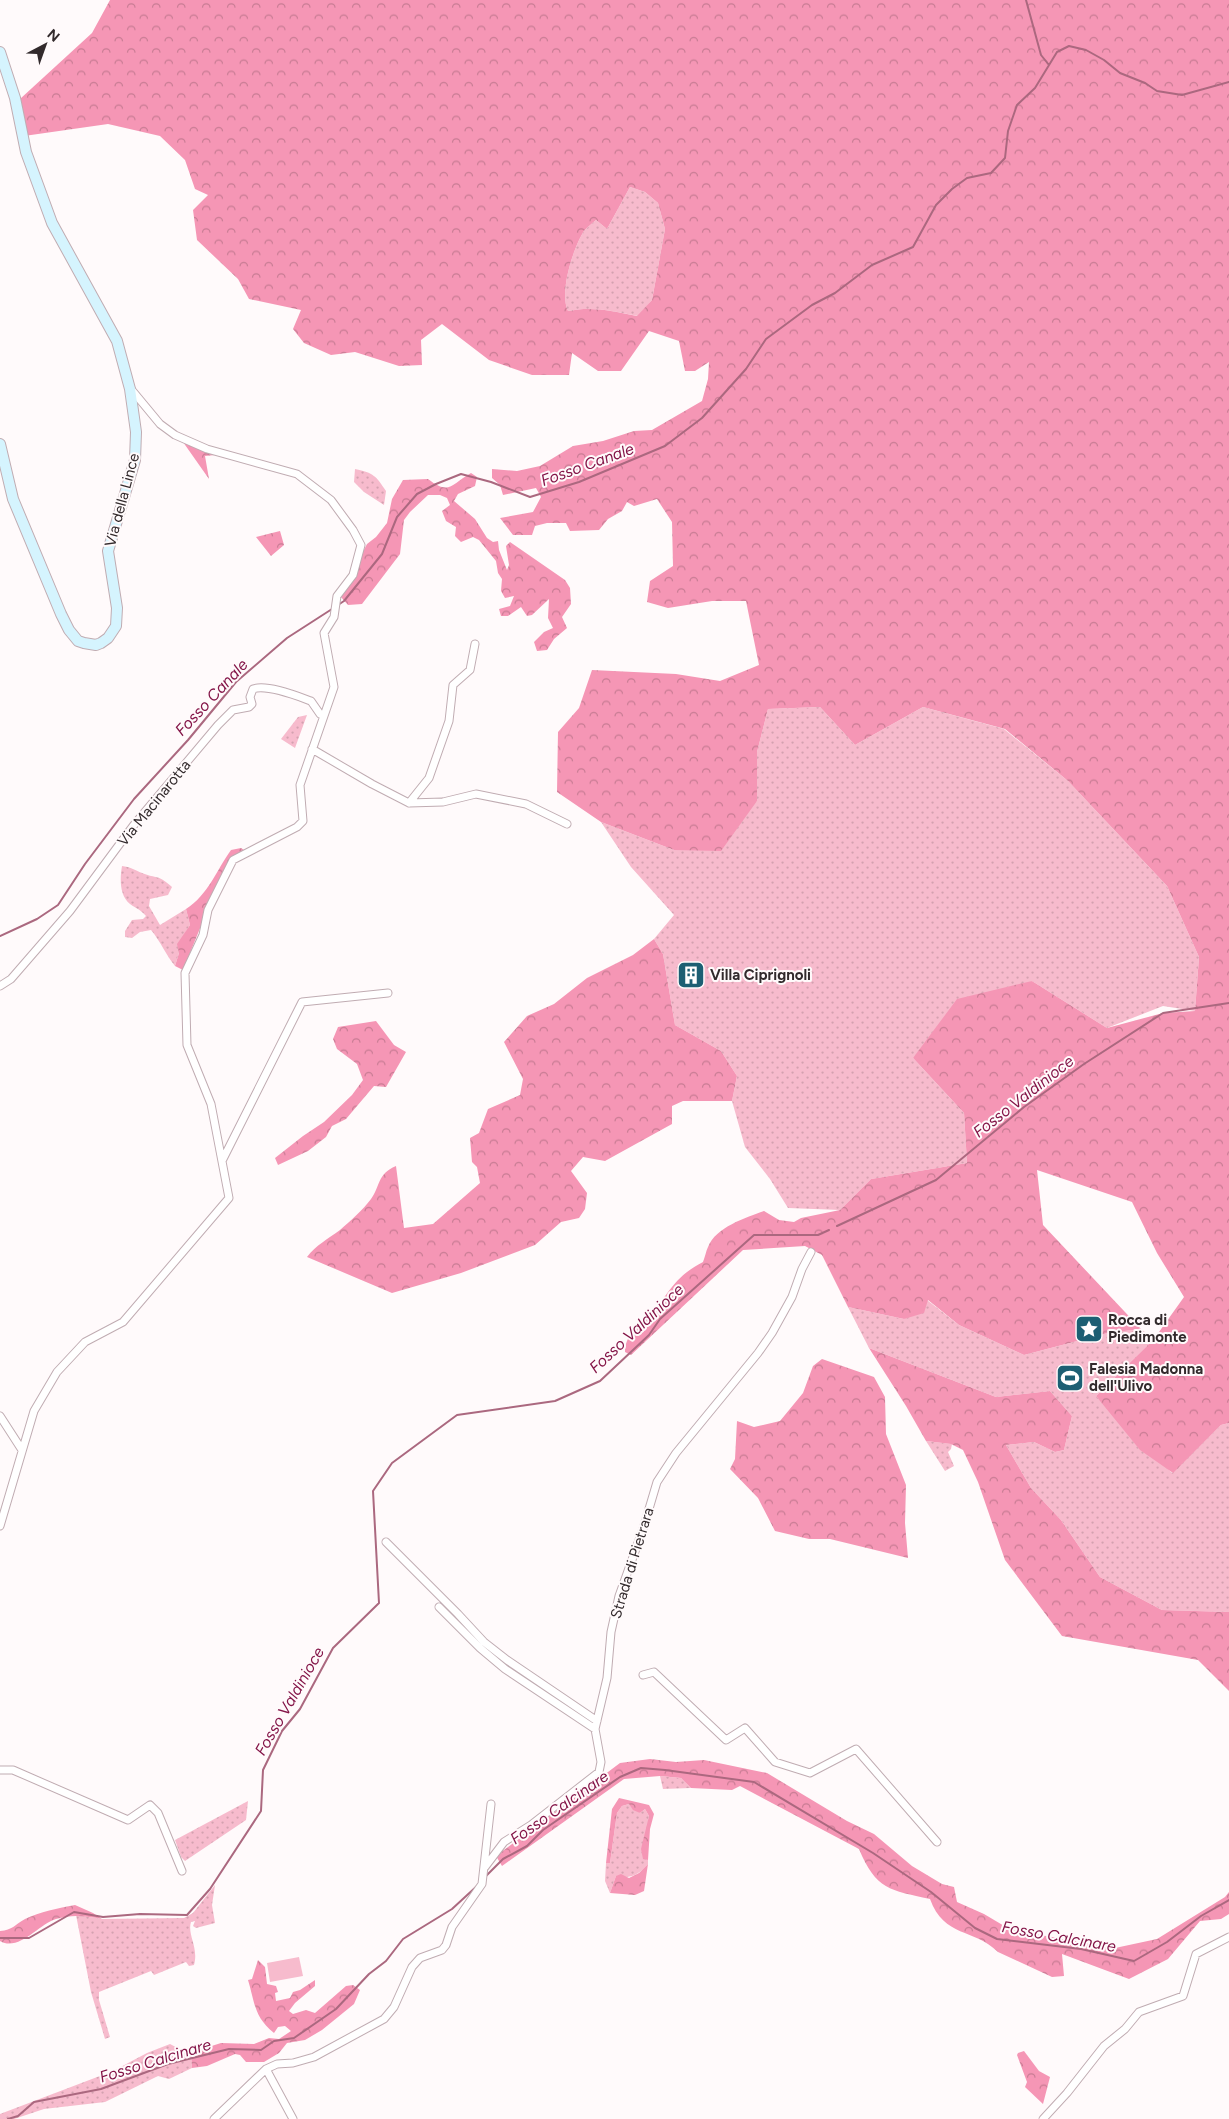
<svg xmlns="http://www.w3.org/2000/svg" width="1229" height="2119" viewBox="0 0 1229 2119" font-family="Figtree,sans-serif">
<defs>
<pattern id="grass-dots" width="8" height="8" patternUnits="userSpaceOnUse" patternTransform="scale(1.25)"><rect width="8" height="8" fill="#f7bbcd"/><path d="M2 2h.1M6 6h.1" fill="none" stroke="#d4a1b0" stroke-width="1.8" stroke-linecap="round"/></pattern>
<pattern id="forest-crowns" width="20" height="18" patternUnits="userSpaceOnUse" patternTransform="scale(1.25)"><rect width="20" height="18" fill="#f596b5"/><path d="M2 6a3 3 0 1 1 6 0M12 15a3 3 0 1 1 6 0" fill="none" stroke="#c77b93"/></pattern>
</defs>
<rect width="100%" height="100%" fill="#fffafb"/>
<path fill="url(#grass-dots)" d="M630,187l15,5 13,11 7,26 -13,71 -14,16c-25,-5 -46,-10 -70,-5 -9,-18 5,-63 16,-80 3,-4 8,-7 12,-11l11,9z
M355,469c19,4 21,7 31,22l-2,14 -20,-13 -10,-10z
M820,707l35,38 68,-38 81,22 64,52 99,105 32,71 -4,54 -32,-5 -56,22 -75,-47 -119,77 51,55 3,50 -96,16 -31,31 -52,-2 -18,-29 -25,-32 -13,-46 5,-25 -16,-25 -46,-26 -12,-71 -9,-15 20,-24 -43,-48 -30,-45 73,28 83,-49v-49l11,-43z
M307,715l-12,33 -14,-9 17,-22z
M122,866c8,1 13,4 20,7 15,6 16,1 30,14l-4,8 -18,4 -1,7 11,19 26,-16 4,16 -5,8 -10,33c-9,-11 -14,-24 -24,-36l-11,2 -8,6 -7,-1v-6l7,-11 11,-1 3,-3c-6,-7 -9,-7 -16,-12 -11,-9 -10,-26 -8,-38z
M927,1300l32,25 65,30 84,-22 33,-4 13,10 -58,57 76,77 49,-48 8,-2v189l-67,-2 -62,-33 -39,-57 -30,-32 -25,-43 28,-3 21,10 9,-2 8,-34 -22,-25 -54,6 -127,-49 -21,-41 56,12z
M926,1441l26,3 -1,5 -3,3 6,14 -9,5z
M660,1776l21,2 10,10 -28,1z
M248,1801l-2,19 -61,41 -4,-4 -6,-17z
M629,1804l11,9 5,-4 4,7 -6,42 5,2v4c-10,11 -17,15 -32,12l-6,17 -5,-12 1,-18h4l7,-50 5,-7z
M215,1885l-3,20 3,18 -19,5 -3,-2 2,-5 -4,1c-4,13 8,25 3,43l-5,1 -3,-4 -32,13 -3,-4 -52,21v8l11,37 -5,2 -14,-47 -15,-77 26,4 82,-1 9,-5z
M170,2044l21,11 1,13 -23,11 -11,-3 -53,26 -61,7 -30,10h-14v-5l113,-43 34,-18z"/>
<path fill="url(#forest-crowns)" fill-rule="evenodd" d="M110,0h1119v1423l-8,2 -48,48 -33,-23 -44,-54 58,-57 30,-42 -27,-44 -25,-51 -95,-32 6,55 98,104 -33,4 -84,22 -65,-30 -31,-25 -4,13 -20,6 -56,-12 -26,-52 -17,-9 -62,4 -112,105 -6,-3c0,-17 12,-23 23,-35 22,-23 24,-39 55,-55 2,-5 3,-11 5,-15 8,-20 37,-29 56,-36l15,9 15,2 7,-4 39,-8 31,-31 96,-16 -3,-50 -51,-55 44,-59 75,-18 75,47 56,-15 32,-2 4,-54 -32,-71 -99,-105 -63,-52 -82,-22 -68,38 -35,-38 -52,2 -11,43v49l-36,50 -47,-1 -73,-28 -44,-30 1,-60 21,-24 13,-38 84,4 44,7 39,-16 -13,-64h-34l-44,7 -21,-6 3,-21 23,-15 -1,-44 -15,-23 -23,7 -7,-4 -5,9 -14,8 -9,11 -29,1 -4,-8h-19l-12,3 -3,9h-19l-13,-17 33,-6 8,-15 -5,-9 -33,7 -3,-10 -8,-7v-9l25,2 23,-5 33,-20 30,-5 31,-10 18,-1 50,-29 6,-22 1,-17 -14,9h-10l-6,-30 -30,-10 -28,40h-23l-26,-18 -3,22h-37l-43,-15 -47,-36 -21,16 1,25 -23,1 -44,-14 -24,3 -27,-12 -11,-14 8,-19 -52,-11 -11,-20 -41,-39 -4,-30 15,-15 -13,-6 -10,-29 -25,-24 -52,-12 -84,12 -4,-37 72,-66zM630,187l15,5 13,11 7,26 -13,71 -15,16c-24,-5 -45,-10 -69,-5 -9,-18 5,-63 16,-80 3,-4 8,-7 12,-11l11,9z
M183,442l32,13 -10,1 4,23z
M471,473l6,4 -2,9 -17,8 -4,7 21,18 12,19 6,4 5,-1 1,9 8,20 2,-5 -3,-19 4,-4 55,38 5,8 1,16 -9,13 5,11 -13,11 -7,11 -10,1 -3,-9 10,-10 9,-4 -5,-10 1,-19 -17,16 -5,1 -6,-9 -13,9h-7l-2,-7 11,-3 4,-10 -9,2 -4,-7 1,-12 -4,-6 -2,-12 -17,-21 -6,-3 -12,5 -6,-6 1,-9 -10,-6 -4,-10 8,-6 -3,-7 -7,-3h-12l-18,17 -6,8 -4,34 -38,50 -14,1 -8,-9 27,-52 9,-7 11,-14 5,-24 11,-19 25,-1c22,17 23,5 43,-6z
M280,531l4,14 -13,11 -15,-19z
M241,848l3,2 -10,7 -31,64 -20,49 -8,-4 4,-13 -2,-9 13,-19 -4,-16c22,-14 30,-38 45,-59z
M654,939l9,15 12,71 46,26 16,25 -5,25h-49l-11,5v18l-67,37 -22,-4 -12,14 16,22 -2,16 -6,9 -18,4 -26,23 -74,28 -69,20 -85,-36c9,-12 21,-18 33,-27 10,-9 23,-20 31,-31 9,-12 6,-25 25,-33l8,62 29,-4 47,-41 -3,-16 -5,-5 -2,-24 9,-5 9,-24 32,-14 3,-16 -19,-37 23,-26 27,-12 33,-26 46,-23z
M376,1021l18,24 12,7 -20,35 -12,-1 -28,33 -14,7 -6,11 -18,14 -30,14 -3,-7 28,-22 21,-14 28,-27 11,-15 -6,-16 -20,-15 -4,-10 5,-12z
M869,1348l127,49 54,-6 22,25 -8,34 -9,2 -21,-10 -28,3 25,43 30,32 39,57 62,33 67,2v79l-31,-31 -136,-24 -57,-76 -27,-78 -15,-32 -12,-6 -25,-3 -20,-35z
M822,1359l52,18 11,20 1,37 20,51 -1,38 3,35 -78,-19h-21l-34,-8 -17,-33 -28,-29 5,-10 2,-38 17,6 26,-6 23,-28 10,-27z
M650,1759l26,3 28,-2 63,13 80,48 27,13 38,32 30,18 12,3 3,15 27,12 27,16 104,18 42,-9 68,-42 4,-5v22l-8,5 -21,2 -32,38 -39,20 -67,-25 2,22 -12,1 -54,-25c-24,-24 -54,-14 -68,-53 -40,-9 -54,-9 -71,-50l-119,-63 -8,4 -41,-2 -10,-10 -21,-2 -36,3 -122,87 -6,-10 124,-93z
M619,1798l30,7 5,9 -4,15 -2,31 -5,-1 -2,-10 8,-33 -4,-7 -5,4 -7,-3 -4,-6 -7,2 -5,7 -7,50h-4l6,-54z
M648,1864l-4,27 -9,4 -25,-2 6,-17 5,-2 8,4 10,-5z
M75,1905l18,8 9,6c-17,-3 -29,-5 -46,0 -17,5 -37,33 -56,22v-10c13,-1 14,-6 25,-12 15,-7 33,-11 50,-14z
M258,1960l7,7 2,17 9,2 2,6 -3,1 1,8 14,-3 3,-6 7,-2 15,-10v6l-20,17 -6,8 4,3 13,-4 9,3 31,-27 7,-1 7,5 -6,14 -32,26 -17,10 -18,3 -8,10 -15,9h-18l-6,-7 -5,-1 -28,12 -15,2 -1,-13 5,-4 25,-8 33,1 15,-6 10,1 12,-8 -6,-5 -7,1 -4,6c-20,-16 -19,-30 -26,-53l4,-1z
M1024,2051l15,20 11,6 -7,27 -18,-17 2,-5 -10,-27 1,-2z"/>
<path fill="#f7bbcd" d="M299,1957l4,19 -33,6 -3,-19z"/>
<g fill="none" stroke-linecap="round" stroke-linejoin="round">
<path stroke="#ab687f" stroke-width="2" d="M1026,0l15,55 8,10
M338,605l6,-4 38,-47 15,-37 20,-23 19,-10 25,-10 30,8 39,15 49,-15 86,-36 37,-28 44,-49 20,-30 46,-34 23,-12 37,-28 41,-18 23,-42 16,-16 15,-11 24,-5 14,-15 3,-27 9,-26 18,-17 22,-36 12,-6 17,4 18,10 16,13 25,10 12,8 25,4 47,-13
M0,936l37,-17 21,-14 27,-41 49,-65 54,-59 48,-58 51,-44 45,-29
M837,1226l99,-46 88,-73 60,-43 79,-51 66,-10
M485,1877l18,-18 24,-13 16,-16 77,-53 21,-9 24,2 89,12 119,71 58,39 44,36 22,11 84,10 53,12 33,-19 34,-26 28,-16
M0,1938h29l45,-26 29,5 37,-3 47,1 23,-26 51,-78 2,-41 19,-39 18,-22 33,-61 46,-45 -6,-112 19,-28 65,-48 98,-14 45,-20 49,-46 11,-16 94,-84h64l11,-5
M8,2119l10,-3 16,-14 67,-13 67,-25 61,-15 32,1 13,-9 20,-3 42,-29 33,-35 17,-13 17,-22 49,-30 25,-23"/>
<g stroke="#c0acb2" stroke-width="9">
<path id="street" d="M312,749l60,35 37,19 34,-1 33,-8 50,10 41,20
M409,803l20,-25 20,-57 4,-36 17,-15 5,-26
M0,986l11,-7 59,-68 63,-85 85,-101 15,-15 16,-3 3,-3 -2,-7 3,-8c14,-5 44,7 58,12l9,13 4,1
M222,1161l80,-159 86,-9
M0,1416l22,34
M0,1526l34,-115 23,-39 28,-30 38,-20 106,-124 -18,-94 -24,-59 -2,-72 18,-38 5,-25 25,-50 64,-33 6,-6 -3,-36 34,-98 -10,-54 10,-16 3,-21 16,-21 8,-30 -8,-15 -22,-30 -34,-26 -90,-25 -32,-14 -15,-11 -29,-35
M386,1542l72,72 26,28 23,18 90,61
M439,1607l41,41 25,21 90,60
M643,1675l11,-3 72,68 19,-12 30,34 35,11 46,-24 81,93
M0,1770h13l115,50 22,-15 8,8 24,58
M485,1867l19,-25 27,-17 68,-53 2,-10 -6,-33 12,-51 4,-46 8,-36 24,-67 14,-47 19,-29 82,-100 14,-20 20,-36 10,-28 9,-17
M266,2069l27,50
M214,2119l52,-50 11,-5 16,-1 21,-6 70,-38 10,-12 18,-40 8,-9 22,-8 4,-5 6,-18 30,-43 9,-80
M1043,2119l24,-26 37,-47 21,-17 14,-17 44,-16 13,-42 33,-17"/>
</g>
<g stroke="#c0acb2" stroke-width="12">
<path id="secondary" d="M0,52l15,46 11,54 26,71 65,118 13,48 6,43 -1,28 -27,91 9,57 -1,18 -8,12 -7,5 -5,2 -12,-2 -6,-2 -9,-11 -8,-16 -48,-115 -13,-55"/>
</g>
<use href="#street" stroke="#fff" stroke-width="7"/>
<use href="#secondary" stroke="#d5f4fe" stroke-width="10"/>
</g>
<defs>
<g id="building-square" transform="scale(1.4375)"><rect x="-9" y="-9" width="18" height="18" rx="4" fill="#1d5f73" stroke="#fffafb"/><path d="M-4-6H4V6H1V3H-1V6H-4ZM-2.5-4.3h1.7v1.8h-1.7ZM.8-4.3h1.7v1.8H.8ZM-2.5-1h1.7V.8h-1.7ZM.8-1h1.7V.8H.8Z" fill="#fff"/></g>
<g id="sight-square" transform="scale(1.4375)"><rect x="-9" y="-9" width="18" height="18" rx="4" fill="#1d5f73" stroke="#fffafb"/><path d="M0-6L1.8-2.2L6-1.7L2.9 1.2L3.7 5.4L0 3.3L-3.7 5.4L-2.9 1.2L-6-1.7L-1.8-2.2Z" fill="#fff"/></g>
<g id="stadium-square" transform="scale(1.4375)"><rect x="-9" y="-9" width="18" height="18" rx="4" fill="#1d5f73" stroke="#fffafb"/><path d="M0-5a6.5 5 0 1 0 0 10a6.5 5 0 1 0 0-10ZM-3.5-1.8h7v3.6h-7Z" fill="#fff"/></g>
</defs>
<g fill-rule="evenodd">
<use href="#building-square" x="691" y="975"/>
<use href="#sight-square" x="1089" y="1329"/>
<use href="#stadium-square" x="1070" y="1378"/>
</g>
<g text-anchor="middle" stroke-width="4" stroke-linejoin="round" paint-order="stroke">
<g font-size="15" fill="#322a2c" stroke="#fffafb">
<text transform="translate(122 500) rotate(-75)" y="5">Via della Lince</text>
<text transform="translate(154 803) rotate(-51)" y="5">Via Macinarotta</text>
<text transform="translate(632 1563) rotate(-73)" y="5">Strada di Pietrara</text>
</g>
<g font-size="15" font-weight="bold" fill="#322a2c" stroke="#fffafb" text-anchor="start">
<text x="710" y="980">Villa Ciprignoli</text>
<text x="1108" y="1325">Rocca di<tspan x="1108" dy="17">Piedimonte</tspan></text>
<text x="1089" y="1374">Falesia Madonna<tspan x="1089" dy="17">dell'Ulivo</tspan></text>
</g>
<g font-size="16" font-style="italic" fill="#841548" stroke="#fffafb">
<text transform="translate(587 464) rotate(-20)" y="6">Fosso Canale</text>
<text transform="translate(211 697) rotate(-47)" y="6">Fosso Canale</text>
<text transform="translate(1023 1096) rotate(-38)" y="6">Fosso Valdinioce</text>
<text transform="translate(636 1328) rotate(-43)" y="6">Fosso Valdinioce</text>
<text transform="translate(289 1701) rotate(-60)" y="6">Fosso Valdinioce</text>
<text transform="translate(559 1807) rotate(-35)" y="6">Fosso Calcinare</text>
<text transform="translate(1059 1936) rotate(10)" y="6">Fosso Calcinare</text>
<text transform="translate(155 2060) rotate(-17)" y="6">Fosso Calcinare</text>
</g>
</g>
<g transform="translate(45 45) rotate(41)" stroke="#fffafb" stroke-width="4" paint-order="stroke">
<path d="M0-4L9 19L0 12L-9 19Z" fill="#322a2c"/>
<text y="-8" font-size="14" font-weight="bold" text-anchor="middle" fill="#322a2c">N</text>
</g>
</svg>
